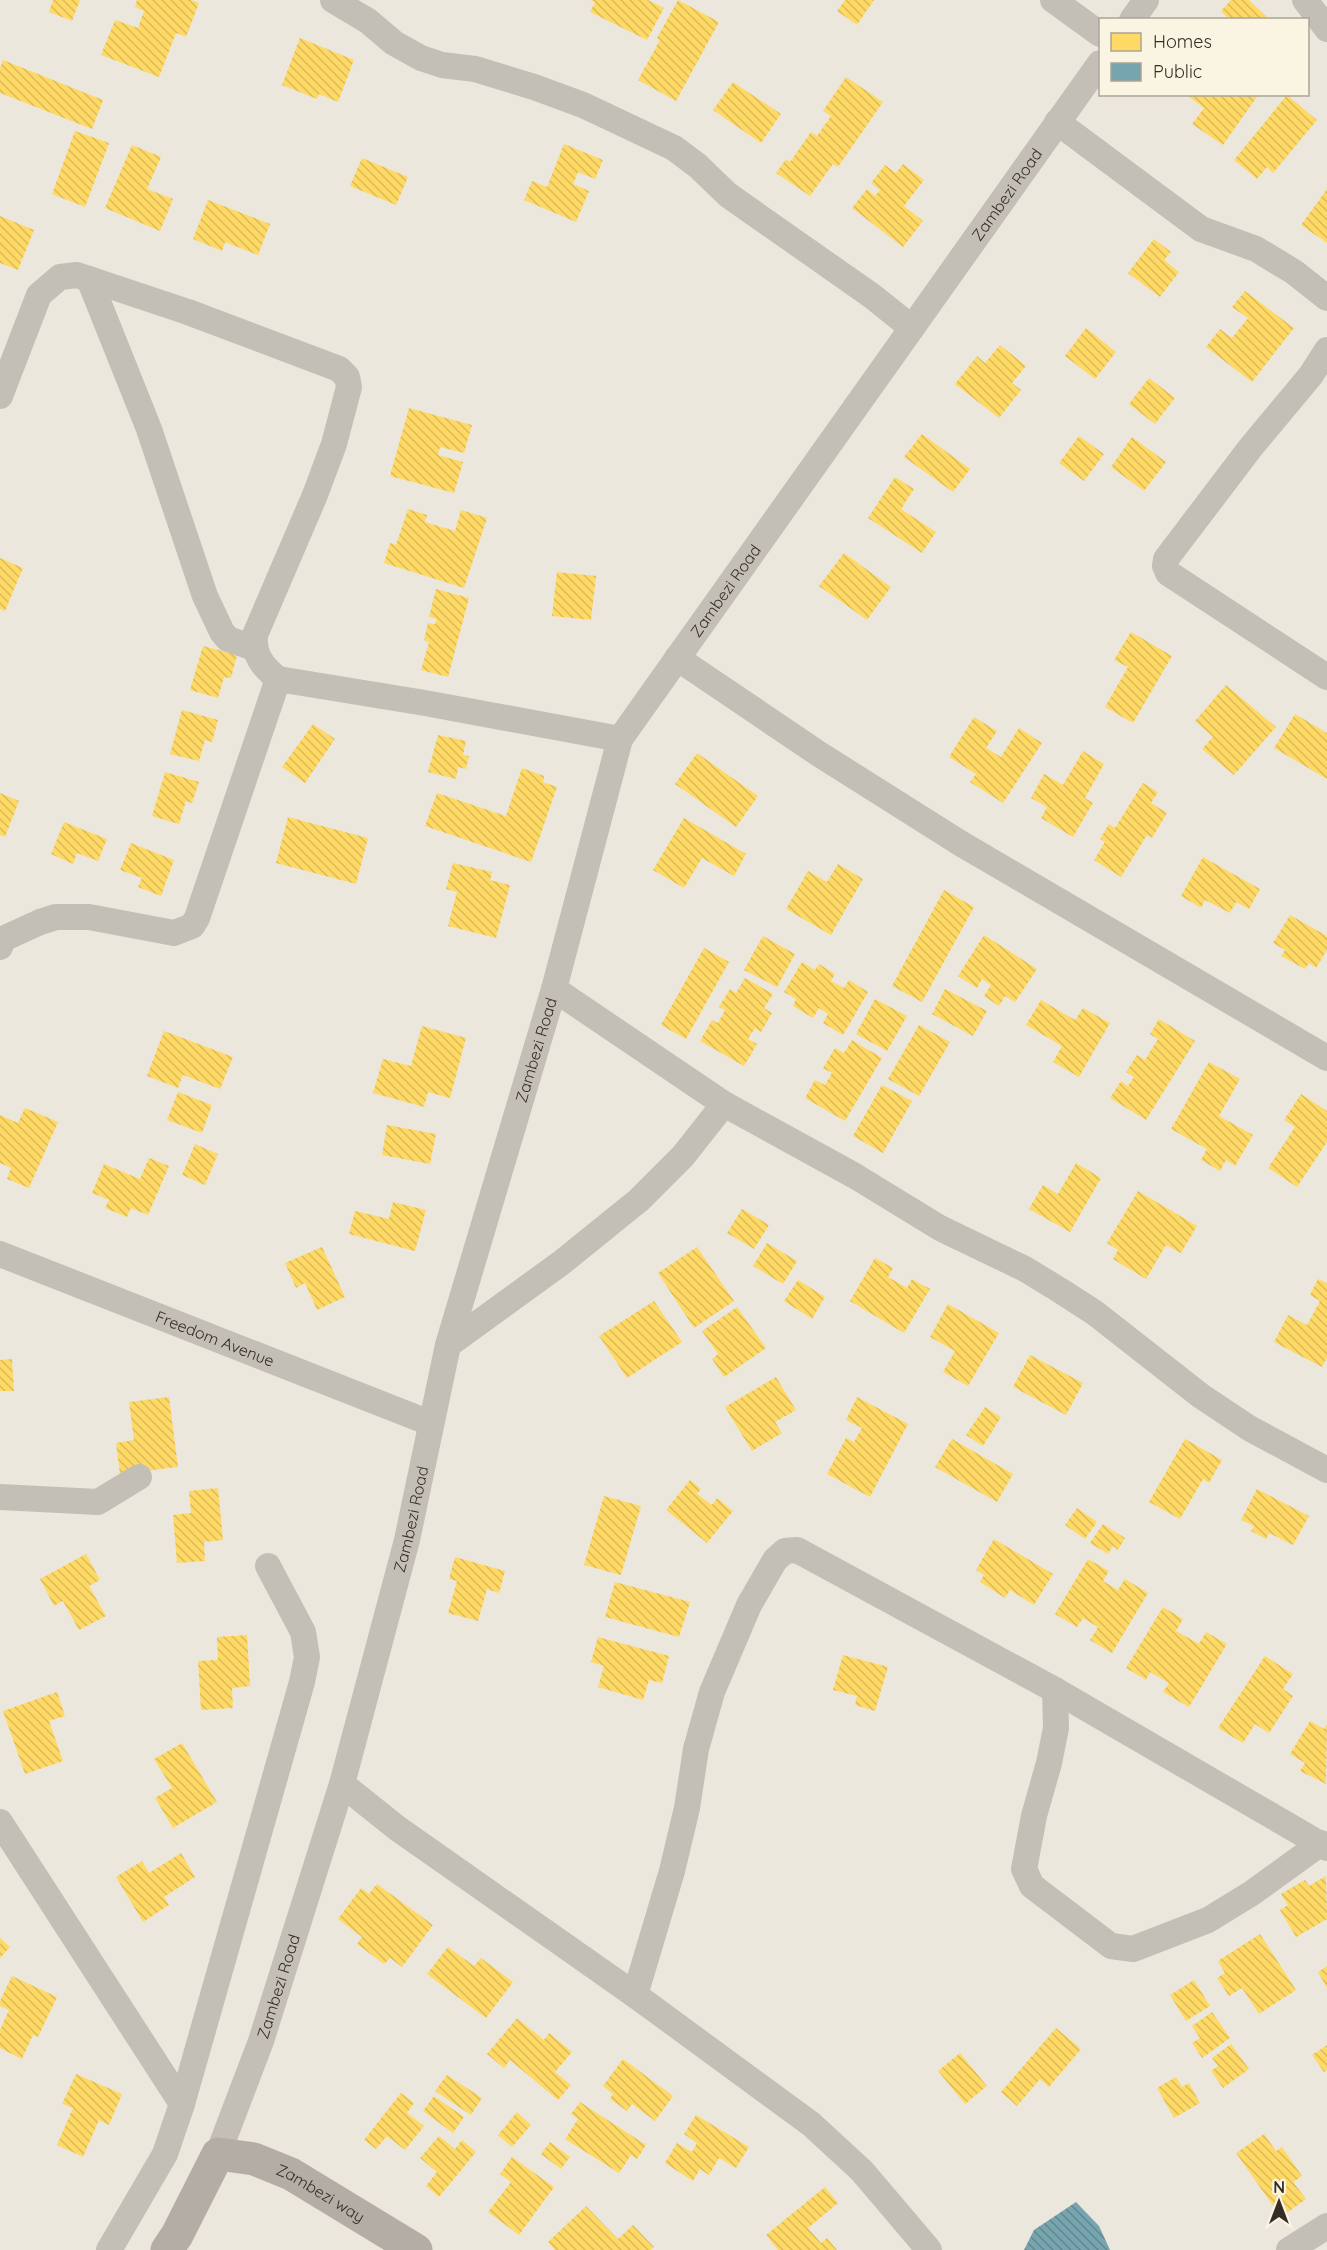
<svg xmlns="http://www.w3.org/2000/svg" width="1327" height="2250" viewBox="0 0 1327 2250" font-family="Quicksand,sans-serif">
<defs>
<pattern id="homes-back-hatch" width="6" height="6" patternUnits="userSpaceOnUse" patternTransform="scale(1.5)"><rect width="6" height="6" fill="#ffd966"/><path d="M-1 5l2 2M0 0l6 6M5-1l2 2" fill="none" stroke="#dbbb58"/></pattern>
<pattern id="public-back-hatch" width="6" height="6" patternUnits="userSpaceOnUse" patternTransform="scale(1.5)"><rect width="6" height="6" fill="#76a5af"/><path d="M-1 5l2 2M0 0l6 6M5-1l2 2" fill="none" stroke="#62878e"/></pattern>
</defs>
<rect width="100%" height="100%" fill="#ece7dc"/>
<path fill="url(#homes-back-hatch)" d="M53,0h27l-8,21 -23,-9z
M137,0h54l8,3 -13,34 -10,-4 -17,44 -58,-22 14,-35 23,8 6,-17 -9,-4z
M591,0h57l16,8 -17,32 -57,-28 5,-10z
M678,0l41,22 -43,79 -38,-21 22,-40 -3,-2z
M845,0h29l-17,25 -20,-14z
M1231,0h18l18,17 -2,3h-35l-9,-9z
M300,38l54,22 -16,42 -19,-8 -2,5 -35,-14z
M3,60l100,40 -11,29 -92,-36v-25z
M846,77l37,25 -45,65 -5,-3 -23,32 -34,-23 10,-14 4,3 21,-30 6,4 14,-20 -8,-5z
M733,82l48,32 -20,29 -48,-33z
M1185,94h74l-36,51 -31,-21 12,-16z
M1287,95l30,25 -44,53 -6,-6 -10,12 -23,-19z
M75,131l34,12 -24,64 -33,-13z
M564,144l39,16 -8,19 -17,-7 -5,12 16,7 -13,31 -52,-22 8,-19 15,6z
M132,145l29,12 -14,32 26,10 -13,32 -55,-23z
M362,158l46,19 -12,28 -46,-19z
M903,164l21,16 -20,26 19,15 -20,26 -51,-39 15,-19 8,7 5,-6 -9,-7 14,-18 11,8z
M1327,189v54l-26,-18z
M208,200l62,24 -12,31 -33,-13 -3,9 -29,-12z
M0,216l34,14 -16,40 -18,-7z
M1154,239l17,13 -7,8 15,12 -19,25 -32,-24z
M1245,291l49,37 -42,54 -46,-35 14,-18 12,9 16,-20 -16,-11z
M1086,328l30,24 -21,27 -30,-23z
M1000,345l26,21 -14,17 9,7 -22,28 -44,-34 22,-28 8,7z
M1149,378l26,20 -20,26 -26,-20z
M409,408l63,17 -8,28 -24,-6 -2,8 25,7 -9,31 -64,-17z
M922,434l48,35 -17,23 -49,-35z
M1079,436l25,18 -20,27 -25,-18z
M1132,437l34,25 -22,29 -33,-24z
M895,477l19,12 -13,20 35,23 -14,21 -54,-35z
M408,509l19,6 -2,7 30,9 6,-21 26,8 -23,70 -80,-25 6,-20 6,2z
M844,553l47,34 -24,33 -48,-34z
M0,558l23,10 -18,43 -5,-2z
M557,572l39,4 -5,44 -39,-4z
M436,589l33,9 -21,79 -27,-7 8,-28 -5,-2 4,-17 7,1 2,-5 -8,-2z
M1131,632l41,24 -39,67 -28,-16 23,-40 -14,-7z
M203,646l34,9 -6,23 -7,-1 -6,21 -28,-8z
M1226,685l50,42 -42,48 -32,-26 11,-12 -18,-16z
M182,710l36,10 -6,22 -7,-2 -6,21 -29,-7z
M1295,714l32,19v46l-53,-31z
M974,717l23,14 -11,17 15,9 18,-29 23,15 -39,60 -33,-21 6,-8 -27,-17z
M313,724l22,15 -30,44 -23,-16z
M438,735l28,6 -3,14 6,1 -3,13 -8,-2 -2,12 -28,-7z
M1083,751l21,13 -19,34 8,5 -20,34 -32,-19 6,-11 -16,-9 13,-24 19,11z
M697,753l61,43 -22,31 -61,-43z
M522,768l22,8 -1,6 14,5 -26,75 -106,-36 12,-33 69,23z
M165,772l34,10 -7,21 -6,-2 -7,23 -27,-8z
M1143,783l15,9 -7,11 16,10 -15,25 -5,-3 -26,42 -27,-17 11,-18 -5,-3 9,-15 6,4z
M0,793l19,8 -14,36 -5,-2z
M288,817l80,21 -12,46 -80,-21z
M684,818l62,36 -12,22 -32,-18 -18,30 -31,-18z
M64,822l43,17 -9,22 -21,-8 -4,11 -22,-10z
M131,843l43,17 -13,36 -23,-9 4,-9 -22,-8z
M1203,857l57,32 -11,20 -13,-7 -6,11 -25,-13 -4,8 -20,-12z
M453,863l39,9 -2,8 20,5 -14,53 -48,-12 9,-34 -11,-3z
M838,864l25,15 -32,56 -45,-26 22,-38 19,11z
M944,890l30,17 -52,95 -30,-16z
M1290,915l37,21v14l-11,18 -7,-5 -4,6 -24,-13 4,-6 -12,-7z
M984,935l53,34 -22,33 -10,-6 -6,10 -15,-10 7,-11 -9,-6 -5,9 -19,-12z
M763,936l32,18 -18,33 -33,-17z
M704,948l25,14 -43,77 -25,-14z
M802,962l13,8 4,-6 16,10 -4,7 13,7 5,-8 19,12 -25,43 -20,-12 5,-9 -9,-6 -6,10 -20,-12 3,-7 -12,-7z
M745,978l28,16 -9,14 8,5 -11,19 -6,-4 -7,11 9,5 -13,22 -44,-25 12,-21 6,3 7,-13 -6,-3 11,-18 6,4z
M945,989l42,22 -14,25 -41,-22z
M875,999l32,17 -20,35 -31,-17z
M1041,1000l34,20 8,-12 27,15 -31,54 -26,-15 9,-16 -36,-21z
M1159,1019l36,22 -49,79 -36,-22 11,-17 7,5 6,-9 -8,-5 11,-17 8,5 13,-21 -8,-5z
M919,1025l31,17 -31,54 -31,-17z
M422,1026l44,12 -16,60 -22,-6 -4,15 -51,-14 10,-34 28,7z
M164,1031l69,26 -13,32 -37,-14 -5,13 -31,-12z
M852,1040l30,18 -37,63 -40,-23 10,-18 10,5 7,-12 -9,-5 12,-20 9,5z
M1209,1062l31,17 -21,37 34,19 -18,31 -9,-6 -6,11 -19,-11 6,-11 -36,-20z
M882,1085l30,16 -29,52 -30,-17z
M178,1092l34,13 -10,28 -35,-13z
M1301,1094l26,17v31l-30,45 -29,-19 27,-41 -11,-7z
M25,1108l33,14 -29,66 -22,-9 4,-11 -11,-5v-48l18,8z
M387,1125l49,9 -6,30 -48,-9z
M195,1144l23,10 -13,31 -23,-10z
M149,1158l20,8 -21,49 -17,-7 -4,9 -22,-9 4,-8 -17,-7 12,-29 36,15z
M1076,1163l25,15 -31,54 -41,-23 14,-24 15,9z
M1138,1191l59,35 -16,27 -15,-8 -20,34 -33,-20 5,-9 -11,-7z
M393,1202l33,8 -11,41 -66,-17 6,-23 34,8z
M742,1209l27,16 -15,24 -27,-16z
M767,1243l30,18 -14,23 -30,-18z
M322,1247l23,50 -28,13 -12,-27 -9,5 -11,-25z
M697,1247l37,54 -40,27 -36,-55z
M875,1258l18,10 -5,9 19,11 5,-9 18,10 -26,44 -54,-32z
M1318,1279l9,4v75l-5,9 -48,-25 14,-27 19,10 13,-24 -10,-6z
M798,1280l27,17 -13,22 -28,-18z
M654,1301l28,41 -55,36 -28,-42z
M948,1304l51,29 -31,53 -25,-14 12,-21 -25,-14z
M737,1307l29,41 -42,29 -12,-18 6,-5 -16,-23z
M1030,1355l53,28 -17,32 -53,-28z
M12,1359l2,32h-14v-31z
M776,1377l20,33 -21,12 7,11 -30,18 -27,-44z
M169,1397l9,70 -58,7 -4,-31 18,-3 -5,-38z
M857,1397l51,27 -38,73 -43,-23 19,-36 8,4 8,-14 -16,-8z
M985,1407l16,10 -18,29 -17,-11z
M952,1439l61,35 -16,28 -62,-35z
M1185,1439l37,21 -13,23 -6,-4 -23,40 -31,-17z
M690,1480l11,9 -4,5 15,11 5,-7 16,13 -26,32 -41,-33z
M218,1488l5,52 -19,2 1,19 -28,2 -4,-48 18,-2 -2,-22z
M1257,1489l52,27 -16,29 -24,-12 -3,6 -15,-8 3,-5 -13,-6z
M604,1496l37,10 -20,69 -37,-10z
M1077,1508l20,14 -12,17 -20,-14z
M1103,1524l22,14 -7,12 -5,-4 -5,8 -18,-11z
M994,1539l59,35 -19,31 -24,-15 -5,8 -25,-16 4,-7 -8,-5z
M86,1554l14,26 -11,6 17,30 -27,14 -16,-29 -9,5 -14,-27z
M455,1557l50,14 -6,22 -12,-4 -9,32 -30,-8 9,-32 -8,-2z
M1088,1559l21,12 -6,10 15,9 7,-11 23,14 -36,60 -22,-13 8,-13 -15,-9 -6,9 -22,-13z
M615,1582l75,20 -11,35 -74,-20z
M1163,1607l20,12 -7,12 23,13 7,-12 21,12 -38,63 -26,-15 6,-9 -19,-11 -4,8 -20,-12z
M247,1635l3,51 -18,2 1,20 -32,2 -3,-49 20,-1 -1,-23z
M598,1637l71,19 -7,27 -13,-3 -6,20 -45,-13 6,-21 -13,-4z
M843,1655l45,12 -13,44 -20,-6 2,-9 -24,-6z
M1265,1656l28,18 -10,15 10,7 -24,37 -14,-9 -12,19 -25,-15z
M57,1692l8,24 -16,5 14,40 -38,13 -22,-63z
M1310,1721l14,8 3,-5 -1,60 -26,-13 5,-8 -15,-9z
M182,1743l35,59 -44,26 -18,-30 17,-10 -18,-29z
M181,1853l14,24 -31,20 5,8 -26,17 -27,-45 26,-16 7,12z
M1326,1876l1,43 -31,18 -16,-27 8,-5 -7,-11 24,-14 4,6z
M377,1884l56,41 -31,42 -12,-9 -6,6 -27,-20 5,-7 -24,-18 23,-31 8,6z
M1260,1934l36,56 -37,24 -17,-26 -13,8 -12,-18 8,-5 -7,-12z
M0,1938l10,9 -10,11z
M448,1947l26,19 7,-8 32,24 -27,36 -59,-44z
M1327,1966v22l-9,-16z
M12,1976l45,21 -19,40 -5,-2 -11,24 -22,-11v-18l9,-20 -9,-4v-5z
M1194,1980l16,26 -24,15 -16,-26z
M1212,2012l18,26 -28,20 -10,-15 8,-5 -8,-12z
M517,2018l27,22 5,-7 23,19 -17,20 16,13 -13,15 -48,-40 -6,8 -17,-14z
M1056,2028l25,21 -32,38 -9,-8 -23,27 -16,-14z
M1231,2044l18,25 -26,19 -12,-17 7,-5 -6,-8z
M1327,2045v25l-3,2 -12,-17z
M960,2053l27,33 -22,18 -27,-33z
M623,2059l50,37 -18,25 -23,-17 -5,7 -17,-12 3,-5 -10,-8z
M76,2074l46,20 -13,31 -10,-5 -16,37 -26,-12 16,-37 -11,-4z
M447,2075l35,23 -11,17 -36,-24z
M1176,2077l6,10 7,-4 11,20 -26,15 -17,-30z
M401,2093l13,10 -7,10 17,13 -19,24 -18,-14 -11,13 -12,-9z
M434,2096l30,21 -11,16 -30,-22z
M580,2102l66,43 -9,14 -6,-4 -12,18 -54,-34 13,-20 -7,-5z
M517,2112l14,13 -19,22 -14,-12z
M696,2115l53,32 -13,21 -17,-10 -10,17 -9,-6 -7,12 -28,-18 12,-20 15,9 5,-9 -13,-9z
M1264,2134l12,17 6,-4 20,29 -9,6 13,17 -25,18 -45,-64z
M439,2136l16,13 7,-9 14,12 -37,45 -13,-11 11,-14 -17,-14z
M550,2142l20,15 -9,12 -20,-15z
M512,2157l42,30 -35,48 -31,-23 23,-30 -11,-8z
M825,2187l13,16 -30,25 13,15 6,-5 10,12h-59l-12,-15z
M586,2206l32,33 15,-14 21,22 -4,3h-95l-7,-8z"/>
<path fill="url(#public-back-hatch)" d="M1076,2202l23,24 11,24h-86l10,-20z"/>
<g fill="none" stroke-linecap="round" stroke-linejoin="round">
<g stroke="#c4bfb6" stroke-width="26">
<path d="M333,0l35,21 26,22 27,15 21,7 33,4 59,18 49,18 91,43 24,18 30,29 144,101 40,32"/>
<path d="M1053,0l47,34"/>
<path d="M1305,0l22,29"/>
<path d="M1132,20l14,-20"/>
<path d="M1057,122l144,107 55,20 38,23 33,26"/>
<path d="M89,279l60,150 56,167 17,36 6,7 26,9"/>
<path d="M1327,350l-16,25 -60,72 -85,112 -1,7 3,7 159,104"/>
<path d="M0,396l39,-101 21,-18 17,-2 111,37 151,57 8,8 2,10 -15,57 -19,51 -60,140c-2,20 8,32 23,44l147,24 195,36"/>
<path d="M677,658l142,96 141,89 367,215"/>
<path d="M0,947l3,-8 37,-17 16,-5h33l85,16 18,-7 5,-8 81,-239"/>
<path d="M554,989l170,115 131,72 85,52 85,41 36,22 34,22 106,83 48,32 78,42"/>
<path id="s1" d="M0,1254l430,169"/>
<path d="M448,1345l113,-82 78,-63 44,-44 41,-52"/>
<path d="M0,1497l98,5 41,-25"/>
<path d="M1055,1690l1,38 -7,35 -15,53 -10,53 8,17 79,60 22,3 75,-29 44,-27 69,-50"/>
<path d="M342,1784l55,44 238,167 176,129 51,47 67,79"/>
<path d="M0,1822l182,282"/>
<path d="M635,1995l37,-124 15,-63 9,-59 16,-57 37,-87 26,-45 10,-9 12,-1 258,140 272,158"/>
<path id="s2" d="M218,2154l43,-113 81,-257 65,-244 41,-195 106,-356 66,-250 480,-676"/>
<path d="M109,2250l56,-96 17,-50 120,-422 5,-25 -4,-25 -35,-66"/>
<path d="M1289,2250l38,-24"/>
</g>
<path stroke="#b3ada5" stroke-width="33" id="s3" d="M167,2250l10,-15 41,-81 36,5 37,15 125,76"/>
</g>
<g text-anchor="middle" stroke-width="6" stroke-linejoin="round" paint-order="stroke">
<g font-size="16" fill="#342d25" stroke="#faf4e2">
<text dy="6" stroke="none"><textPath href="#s2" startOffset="2140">Zambezi Road</textPath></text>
<text dy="6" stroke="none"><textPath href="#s2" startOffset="1654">Zambezi Road</textPath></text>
<text dy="6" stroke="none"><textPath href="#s2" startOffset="1150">Zambezi Road</textPath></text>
<text dy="6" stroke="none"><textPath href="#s1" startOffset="231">Freedom Avenue</textPath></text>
<text dy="6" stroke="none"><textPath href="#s2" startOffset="664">Zambezi Road</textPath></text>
<text dy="6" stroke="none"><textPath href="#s2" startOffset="178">Zambezi Road</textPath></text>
<text dy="6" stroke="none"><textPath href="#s3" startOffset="220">Zambezi way</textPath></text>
</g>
</g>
<rect x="1099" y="18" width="210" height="78" fill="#faf4e2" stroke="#aba496" stroke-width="1.5"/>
<rect x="1111" y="33" width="30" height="18" fill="#ffd966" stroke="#aba496" stroke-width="1.5"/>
<text x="1153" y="48" font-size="18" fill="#342d25">Homes</text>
<rect x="1111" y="63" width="30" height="18" fill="#76a5af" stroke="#aba496" stroke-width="1.5"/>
<text x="1153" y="78" font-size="18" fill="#342d25">Public</text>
<g transform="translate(1279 2202)" stroke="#faf4e2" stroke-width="4.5" paint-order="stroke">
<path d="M0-4.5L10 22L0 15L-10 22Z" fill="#342d25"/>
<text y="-9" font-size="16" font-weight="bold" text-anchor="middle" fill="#342d25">N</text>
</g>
</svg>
